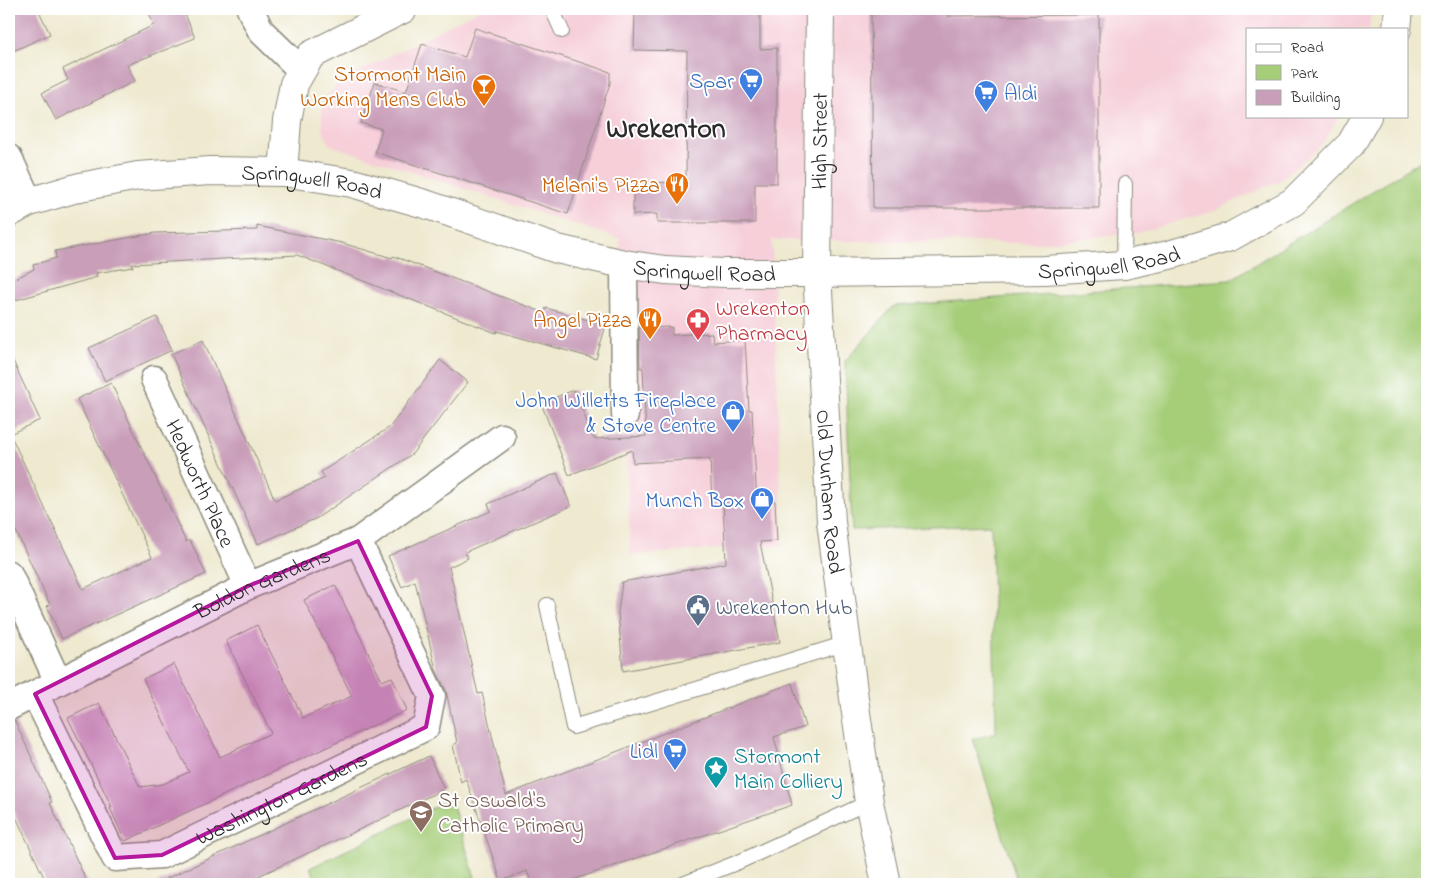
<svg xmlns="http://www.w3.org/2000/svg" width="1436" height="893" viewBox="0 0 1436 893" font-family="'Indie Flower',sans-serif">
<rect width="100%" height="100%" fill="#fff"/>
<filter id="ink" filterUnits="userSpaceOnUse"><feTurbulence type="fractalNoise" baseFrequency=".02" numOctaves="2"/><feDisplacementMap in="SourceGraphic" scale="10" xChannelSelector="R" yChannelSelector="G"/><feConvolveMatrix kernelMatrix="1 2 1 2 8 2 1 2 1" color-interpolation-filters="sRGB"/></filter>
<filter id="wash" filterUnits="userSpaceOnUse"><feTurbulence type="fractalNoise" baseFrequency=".0096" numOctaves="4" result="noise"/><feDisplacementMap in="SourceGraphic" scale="20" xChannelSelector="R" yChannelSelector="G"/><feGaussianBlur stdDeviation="1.12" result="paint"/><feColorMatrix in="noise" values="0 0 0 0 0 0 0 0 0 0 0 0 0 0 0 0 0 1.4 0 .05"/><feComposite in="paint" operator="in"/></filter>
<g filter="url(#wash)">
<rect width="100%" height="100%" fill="#eee9cf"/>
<path fill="#f6cfd9" d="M480,9h892l-3,20h-122v87h92l-18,30 -42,35 -68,31 -74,21 -98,10 -267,-3 11,305 -153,10 -10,-316 -290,-94 -8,-16v-25l16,-21z"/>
<path fill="#a6ce79" stroke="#687c52" d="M1427,157v727h-409l-45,-145 23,-6 -5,-208 -139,5 -7,-169 49,-55 336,-26z
M451,799l26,85h-158l-9,-16z"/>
<g id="blocks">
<path fill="#c99eb9" d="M9,9h29l12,25 -41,19z
M147,9h36l12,29 -68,27 8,16 -79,39 -14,-27 26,-13 -5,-11 91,-44z
M635,9h125v40l17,-1v135h-22v40h-98v-9l-24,1v-32l53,-1 1,-131 -53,-1z
M871,9h77v7l151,-1v193h-226z
M475,28l135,44v11l-42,131 -193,-62 7,-23 -21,-6 14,-41 31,10 16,-48 43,13z
M257,226l85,17 50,15 1,-2 152,57 1,-5 60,17 -10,34 -99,-28 -1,2 -199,-78 -165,9 1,3 -37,6 1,4 -88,25v-20l25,-13 -1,-4 23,-7 -1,-7 100,-18 102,-3z
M157,317l15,33 -67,31 -16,-33z
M672,327v8l40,-2 1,9 32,-2 4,70h3l5,93 18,-2 2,40 -17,1 20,100 -157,29 -5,-59 4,-30 104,-19 -3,-59 -11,1 -2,-46 -77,4 -1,-13 -63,25 -28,-72 33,-13 20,49 52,-3 -3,-68h-3l-1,-40z
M203,340l72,160 50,-22 -4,-6 69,-45 50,-67 28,22 -56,72 -95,64 -59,26 -87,-190z
M9,352l31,68 -30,14 73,155 69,-32 -75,-158 34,-16 75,159 4,-2 16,34 -144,65 -15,-33 3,-1 -41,-89z
M557,473l14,33 -106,46 3,6 -19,9 29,127 4,-1 24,102 286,-112 13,44 -31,10 18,68 -231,79h-29l-5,-13 -26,10 -35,-102 -5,3 -8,-37 4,-2 -11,-53 -10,-20 -21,-89 -13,6 -14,-31 103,-45 -3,-7z
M335,585l47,96 10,-4 15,33 -282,131 -15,-33 2,-1 -44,-89 31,-15 41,84 23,-3 26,-12 -46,-93 31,-15 46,93 51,-24 -45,-92 31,-16 46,93 49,-22 -48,-96z
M15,721l37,81 -2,1 38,81h-41l-38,-82v-80z
M429,756l15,33 -75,36 -128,59h-86z"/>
</g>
</g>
<g filter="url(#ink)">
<use href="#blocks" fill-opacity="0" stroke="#8c8a7d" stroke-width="1"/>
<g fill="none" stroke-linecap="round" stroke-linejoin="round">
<g stroke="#8c8a7d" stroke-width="16">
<path id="service" d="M552,9l10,22
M1124,265l1,-81
M547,605l26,122 274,-84
M683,884l58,-23 128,-59"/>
</g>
<g stroke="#8c8a7d" stroke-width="29">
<g id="minor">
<path d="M250,9l11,22 40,39"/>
<path d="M9,158l20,44"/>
<path d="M624,264l1,151"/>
<path id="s1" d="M154,379l94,207"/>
<path d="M9,574l49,108"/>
<path id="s2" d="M35,694l80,164 47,-3 264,-128 6,-31 -74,-155"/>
<path id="s3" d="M9,707l239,-121 110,-45 144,-104"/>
</g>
</g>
<g stroke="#8c8a7d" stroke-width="30">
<g id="tertiary">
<path d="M283,172l4,-51 7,-37 17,-29 92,-46"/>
<path id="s4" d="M817,273l3,-264"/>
</g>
</g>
<g stroke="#8c8a7d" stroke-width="30">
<g id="secondary">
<path d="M1397,29l2,-20"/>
<path id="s5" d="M9,213l20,-11 51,-15 58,-11 72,-5 73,1 69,11 73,21 132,45 67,15 41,6 59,3h93l228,-3 79,-5 45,-10 61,-18 63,-35 58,-58 16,-28"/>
<path id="s6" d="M817,273l14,249 24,184 14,96 17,82"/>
</g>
</g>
<use href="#service" stroke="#fff" stroke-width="14"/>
<use href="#minor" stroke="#fff" stroke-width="26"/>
<use href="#tertiary" stroke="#fff" stroke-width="28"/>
<use href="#secondary" stroke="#fff" stroke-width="28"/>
</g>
</g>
<path fill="#b5179e" fill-opacity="0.2" stroke="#b5179e" stroke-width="4" stroke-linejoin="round" d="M358,541l74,155 -6,31 -264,128 -47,3 -80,-164 213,-108z"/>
<defs>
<g id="supermarket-pin" transform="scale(1.25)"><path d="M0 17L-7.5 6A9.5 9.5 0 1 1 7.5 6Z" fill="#3f7fe0" stroke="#fff"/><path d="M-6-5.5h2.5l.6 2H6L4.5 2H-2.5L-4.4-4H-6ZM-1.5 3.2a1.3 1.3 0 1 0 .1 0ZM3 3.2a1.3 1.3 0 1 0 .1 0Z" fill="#fff"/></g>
<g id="bar-pin" transform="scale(1.25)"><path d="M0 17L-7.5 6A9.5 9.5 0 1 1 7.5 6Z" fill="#e8710a" stroke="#fff"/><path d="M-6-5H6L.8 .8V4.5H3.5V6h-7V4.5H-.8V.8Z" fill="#fff"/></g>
<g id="restaurant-pin" transform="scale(1.25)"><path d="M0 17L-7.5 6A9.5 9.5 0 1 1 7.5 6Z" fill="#e8710a" stroke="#fff"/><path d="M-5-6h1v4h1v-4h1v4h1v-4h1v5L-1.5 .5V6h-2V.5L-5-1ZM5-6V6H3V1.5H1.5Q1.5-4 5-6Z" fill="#fff"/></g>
<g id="pharmacy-pin" transform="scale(1.25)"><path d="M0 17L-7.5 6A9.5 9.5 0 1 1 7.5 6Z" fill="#e0444e" stroke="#fff"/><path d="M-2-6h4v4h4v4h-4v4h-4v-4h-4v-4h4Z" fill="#fff"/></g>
<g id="shop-pin" transform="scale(1.25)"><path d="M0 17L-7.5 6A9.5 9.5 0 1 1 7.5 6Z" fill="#3f7fe0" stroke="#fff"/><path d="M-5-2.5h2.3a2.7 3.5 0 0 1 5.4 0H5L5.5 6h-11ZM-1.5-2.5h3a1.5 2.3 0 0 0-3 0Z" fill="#fff"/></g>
<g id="civic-pin" transform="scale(1.25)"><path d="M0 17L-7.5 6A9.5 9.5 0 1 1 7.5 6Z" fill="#5c6f8a" stroke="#fff"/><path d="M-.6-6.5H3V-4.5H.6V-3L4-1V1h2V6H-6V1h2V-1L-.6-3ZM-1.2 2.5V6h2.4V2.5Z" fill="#fff"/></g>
<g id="sight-pin" transform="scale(1.25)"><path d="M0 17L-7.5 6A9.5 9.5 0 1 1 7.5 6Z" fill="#0f9aa8" stroke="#fff"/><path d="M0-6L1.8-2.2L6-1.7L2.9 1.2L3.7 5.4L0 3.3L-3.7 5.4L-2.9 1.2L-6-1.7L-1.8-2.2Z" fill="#fff"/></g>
<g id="school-pin" transform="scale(1.25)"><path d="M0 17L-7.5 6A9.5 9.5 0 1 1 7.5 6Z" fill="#8d6e63" stroke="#fff"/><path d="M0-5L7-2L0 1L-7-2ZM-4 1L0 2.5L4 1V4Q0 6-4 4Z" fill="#fff"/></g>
</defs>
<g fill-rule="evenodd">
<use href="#supermarket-pin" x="751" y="80"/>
<use href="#bar-pin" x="484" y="86"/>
<use href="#supermarket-pin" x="986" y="92"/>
<use href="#restaurant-pin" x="677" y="184"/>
<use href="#restaurant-pin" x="650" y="319"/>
<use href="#pharmacy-pin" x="698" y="320"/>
<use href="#shop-pin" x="733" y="412"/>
<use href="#shop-pin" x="762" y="499"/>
<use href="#civic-pin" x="698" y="606"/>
<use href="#supermarket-pin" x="675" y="750"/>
<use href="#sight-pin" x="716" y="768"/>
<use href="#school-pin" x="421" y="812"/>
</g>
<g text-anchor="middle" stroke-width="4" stroke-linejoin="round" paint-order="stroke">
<g font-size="22" fill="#c56008" stroke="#fff" text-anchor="end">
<text x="466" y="81">Stormont Main<tspan x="466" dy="25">Working Mens Club</tspan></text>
<text x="660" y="192">Melani's Pizza</text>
<text x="632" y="327">Angel Pizza</text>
</g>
<g font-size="22" fill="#366cbe" stroke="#fff" text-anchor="end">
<text x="734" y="88">Spar</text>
<text x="1004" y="100" text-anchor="start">Aldi</text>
<text x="716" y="407">John Willetts Fireplace<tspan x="716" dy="25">&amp; Stove Centre</tspan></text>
<text x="744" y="507">Munch Box</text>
<text x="658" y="758">Lidl</text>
</g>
<g font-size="22" fill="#2b2b2b" stroke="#fff">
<text dy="8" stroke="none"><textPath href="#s4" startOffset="132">High Street</textPath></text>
<text dy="8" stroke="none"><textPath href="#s5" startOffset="310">Springwell Road</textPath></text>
<text dy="8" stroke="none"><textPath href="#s5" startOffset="1120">Springwell Road</textPath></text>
<text dy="8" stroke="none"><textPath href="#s5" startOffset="715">Springwell Road</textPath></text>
<text dy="8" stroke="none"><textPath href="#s1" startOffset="114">Hedworth Place</textPath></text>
<text dy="8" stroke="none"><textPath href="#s6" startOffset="219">Old Durham Road</textPath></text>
<text dy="8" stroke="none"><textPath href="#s3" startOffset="282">Boldon Gardens</textPath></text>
<text dy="8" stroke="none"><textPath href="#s2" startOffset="362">Washington Gardens</textPath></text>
</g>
<g font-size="22" fill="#be3a42" stroke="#fff" text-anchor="start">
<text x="716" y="315">Wrekenton<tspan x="716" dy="25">Pharmacy</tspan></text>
</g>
<g font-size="22" fill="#4e5e75" stroke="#fff" text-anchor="start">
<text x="716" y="614">Wrekenton Hub</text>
</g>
<g font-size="22" fill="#0d838f" stroke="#fff" text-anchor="start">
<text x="734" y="763">Stormont<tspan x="734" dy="25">Main Colliery</tspan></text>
</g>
<g font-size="22" fill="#785e54" stroke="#fff" text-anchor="start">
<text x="438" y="807">St Oswald's<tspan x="438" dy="25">Catholic Primary</tspan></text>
</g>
<g font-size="28" font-weight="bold" fill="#2b2b2b" stroke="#fff">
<text x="666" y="137">Wrekenton</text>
</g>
</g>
<rect width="1436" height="893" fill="none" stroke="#fff" stroke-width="30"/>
<rect x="1246" y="28" width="162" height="90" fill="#ffffff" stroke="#aaaaaa"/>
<rect x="1256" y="44" width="25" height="8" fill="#ffffff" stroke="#aaaaaa"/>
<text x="1291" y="52" font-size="15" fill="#2b2b2b">Road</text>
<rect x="1256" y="65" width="25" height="15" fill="#a6ce79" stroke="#aaaaaa"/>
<text x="1291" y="78" font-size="15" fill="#2b2b2b">Park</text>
<rect x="1256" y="90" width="25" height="15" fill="#c99eb9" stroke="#aaaaaa"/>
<text x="1291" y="102" font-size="15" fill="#2b2b2b">Building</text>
</svg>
